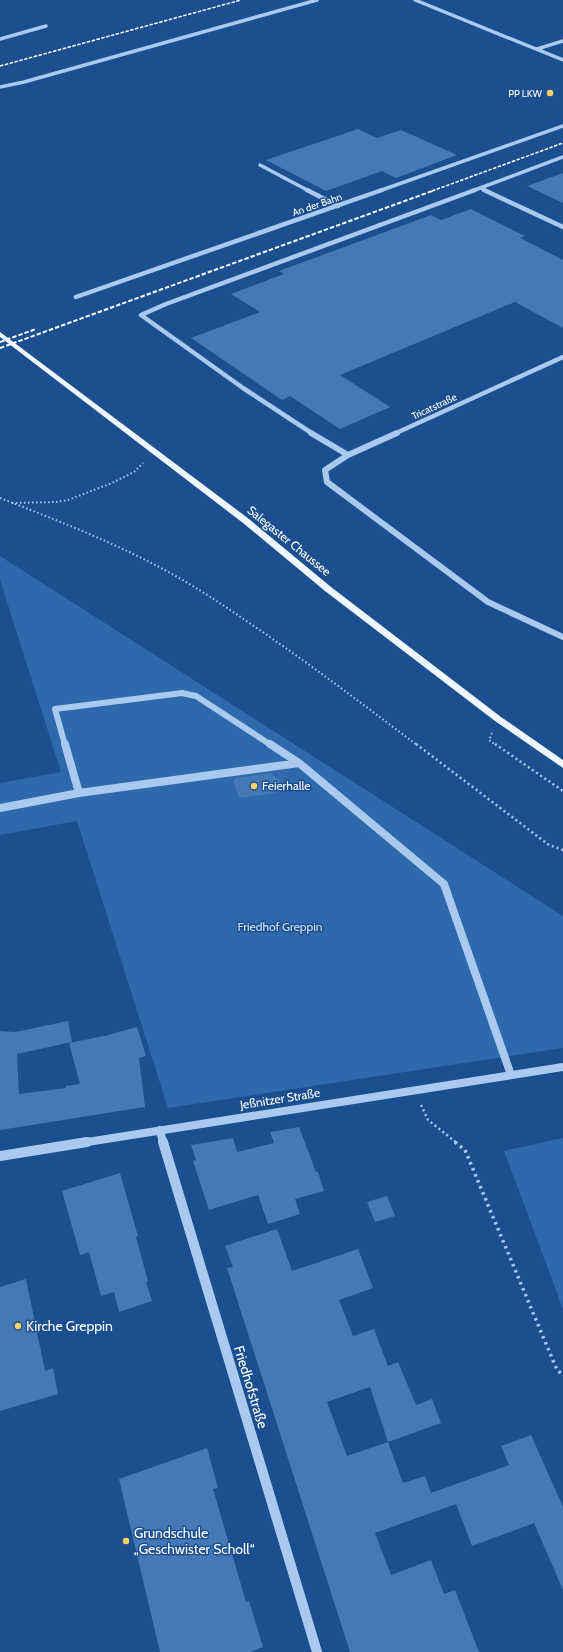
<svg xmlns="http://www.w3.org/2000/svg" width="563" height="1652" viewBox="0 0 563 1652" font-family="Cabin,sans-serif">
<rect width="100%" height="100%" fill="#1b4f8f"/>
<path fill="#2e69ad" d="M0,556l563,360v132l-395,60 -91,-287 -77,14v-52l61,-11 -61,-192z
M563,1138v171l-59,-158z"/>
<path fill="#4478b7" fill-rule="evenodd" d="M358,129l19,9 24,-8 56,25 -61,23 -14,-7 -56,20 -60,-31z
M563,173v30l-36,-17z
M471,209l54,27 -5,2 43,22v68l-48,-26 -175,73 50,32 -50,22 -50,-33 -8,4 -91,-62 69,-26 -29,-18 53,-20 -5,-3 152,-56 10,5z
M271,773l10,9 -5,11 -37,5 -6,-18h2l-1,-2z
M68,1021l4,21 -55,12 2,40 47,-6v-2l14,-2 -11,-41 35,-7 33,-9 9,29 -7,2 6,49 -145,23v-99l15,1z
M299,1127l17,45h2l6,19 -29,8 5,15 -32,10 -10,-29 -49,15 -16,-49 3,-1 -5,-15 42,-7 4,14 37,-9 -4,-11z
M120,1173l18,63 -2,1 12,44 -2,1 6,19 -33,11 -5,-20 -13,4 -12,-44 -9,3 -18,-64z
M387,1196l8,20 -20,6 -8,-20z
M277,1229l15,42 66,-22 15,39 -34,12 14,36 21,-7 14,37 10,-4 18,43 16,-6 9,24 -53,19 15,41 22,-7 6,17 78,-28 -8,-19 30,-11 32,72v83l-29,-67 -62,23 -16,-42 -81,29 16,42 40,-15 13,34 11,-4 24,62h-129l-123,-384 6,-1 -8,-21zM370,1387l18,55 -41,14 -20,-54z
M26,1279l19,92 8,-3 5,26 -58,17v-124z
M207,1448l11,40 -5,1 33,113 3,-1 14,46 -13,5h-90l-41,-173z"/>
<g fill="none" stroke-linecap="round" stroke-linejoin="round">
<path stroke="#a9c9ee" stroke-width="2" stroke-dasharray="1.5 2.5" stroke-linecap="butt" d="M0,498c59,23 118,46 174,77 30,17 58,36 87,56 53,36 104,75 156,114
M12,503l44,-1 12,-2 44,-17 22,-11 9,-9
M492,733l-3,7 7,5"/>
<path stroke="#a9c9ee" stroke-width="2.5" stroke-dasharray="2 3" stroke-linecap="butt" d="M416,744l133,101 14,5
M495,744l68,47
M421,1105l7,15 29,23"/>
<path stroke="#a9c9ee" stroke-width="3.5" stroke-dasharray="2.5 4" stroke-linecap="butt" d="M455,1142l10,8 92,220 6,5"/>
<path stroke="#a9c9ee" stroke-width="3.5" d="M415,0l148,60
M0,39l46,-13
M537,49l26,-8
M0,87l24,-5 293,-82
M260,165l49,26
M481,188l6,3
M379,191l184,-65
M472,191l91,-34"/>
<path stroke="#a9c9ee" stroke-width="4.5" d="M307,190l31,16
M484,190l79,37
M76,297l306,-107
M313,434l-70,-46 -102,-73 25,-11 309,-114
M394,434l169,-77"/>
<path stroke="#a9c9ee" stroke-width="6" d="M311,433l37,22
M397,433l-49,22 -23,15 2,12 161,120 75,35
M65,745l-10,-36 127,-16 14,3 75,49"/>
<path stroke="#a9c9ee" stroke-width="8" d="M65,744l14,49
M270,744l29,19
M0,808l79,-15 220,-30 145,121 67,191
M160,1130l3,13
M81,1143l482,-76"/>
<path stroke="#a9c9ee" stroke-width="10" d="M163,1142l154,510
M0,1156l87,-14"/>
<path fill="#f0f6ff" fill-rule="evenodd" d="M0,332l249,187 82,68 170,130 62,43v8l-68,-47 -170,-130 -82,-68 -243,-186z"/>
<path stroke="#fff" stroke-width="1.5" stroke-dasharray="3.5 1.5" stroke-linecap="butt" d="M0,66l241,-66
M432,191l131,-48"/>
<path stroke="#fff" stroke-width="2" stroke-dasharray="4.5 2" stroke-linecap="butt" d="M0,342l36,-13
M0,348l435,-158"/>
</g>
<g fill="#ffd166" stroke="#1b4f8f" stroke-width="1.5">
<circle cx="550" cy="93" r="4"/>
<circle cx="254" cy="786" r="4"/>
<circle cx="18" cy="1326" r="4"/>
<circle cx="126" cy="1541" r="4"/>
</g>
<g text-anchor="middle" stroke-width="3" stroke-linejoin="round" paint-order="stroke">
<g font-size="10" fill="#fff" stroke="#1b4f8f" text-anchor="end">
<text x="542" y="97">PP LKW</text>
</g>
<g font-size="10" fill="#fff" stroke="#1b4f8f">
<text transform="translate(317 204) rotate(-19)" y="4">An der Bahn</text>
<text transform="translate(434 406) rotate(-25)" y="4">Tricatstraße</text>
</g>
<g font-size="12" fill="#fff" stroke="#1b4f8f">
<text transform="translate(289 541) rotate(39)" y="4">Salegaster Chaussee</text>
<text transform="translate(280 1099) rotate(-9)" y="4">Jeßnitzer Straße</text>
</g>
<g font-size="12" fill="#fff" stroke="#1b4f8f" text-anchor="start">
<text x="262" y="790">Feierhalle</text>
</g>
<g font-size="12" fill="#cfe3fa" stroke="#1b4f8f">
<text x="280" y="931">Friedhof Greppin</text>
</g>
<g font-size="14" fill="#fff" stroke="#1b4f8f" text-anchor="start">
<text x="26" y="1331">Kirche Greppin</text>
<text x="134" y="1538">Grundschule<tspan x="134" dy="16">„Geschwister Scholl“</tspan></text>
</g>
<g font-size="14" fill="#fff" stroke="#1b4f8f">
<text transform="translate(251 1387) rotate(73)" y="5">Friedhofstraße</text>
</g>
</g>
</svg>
